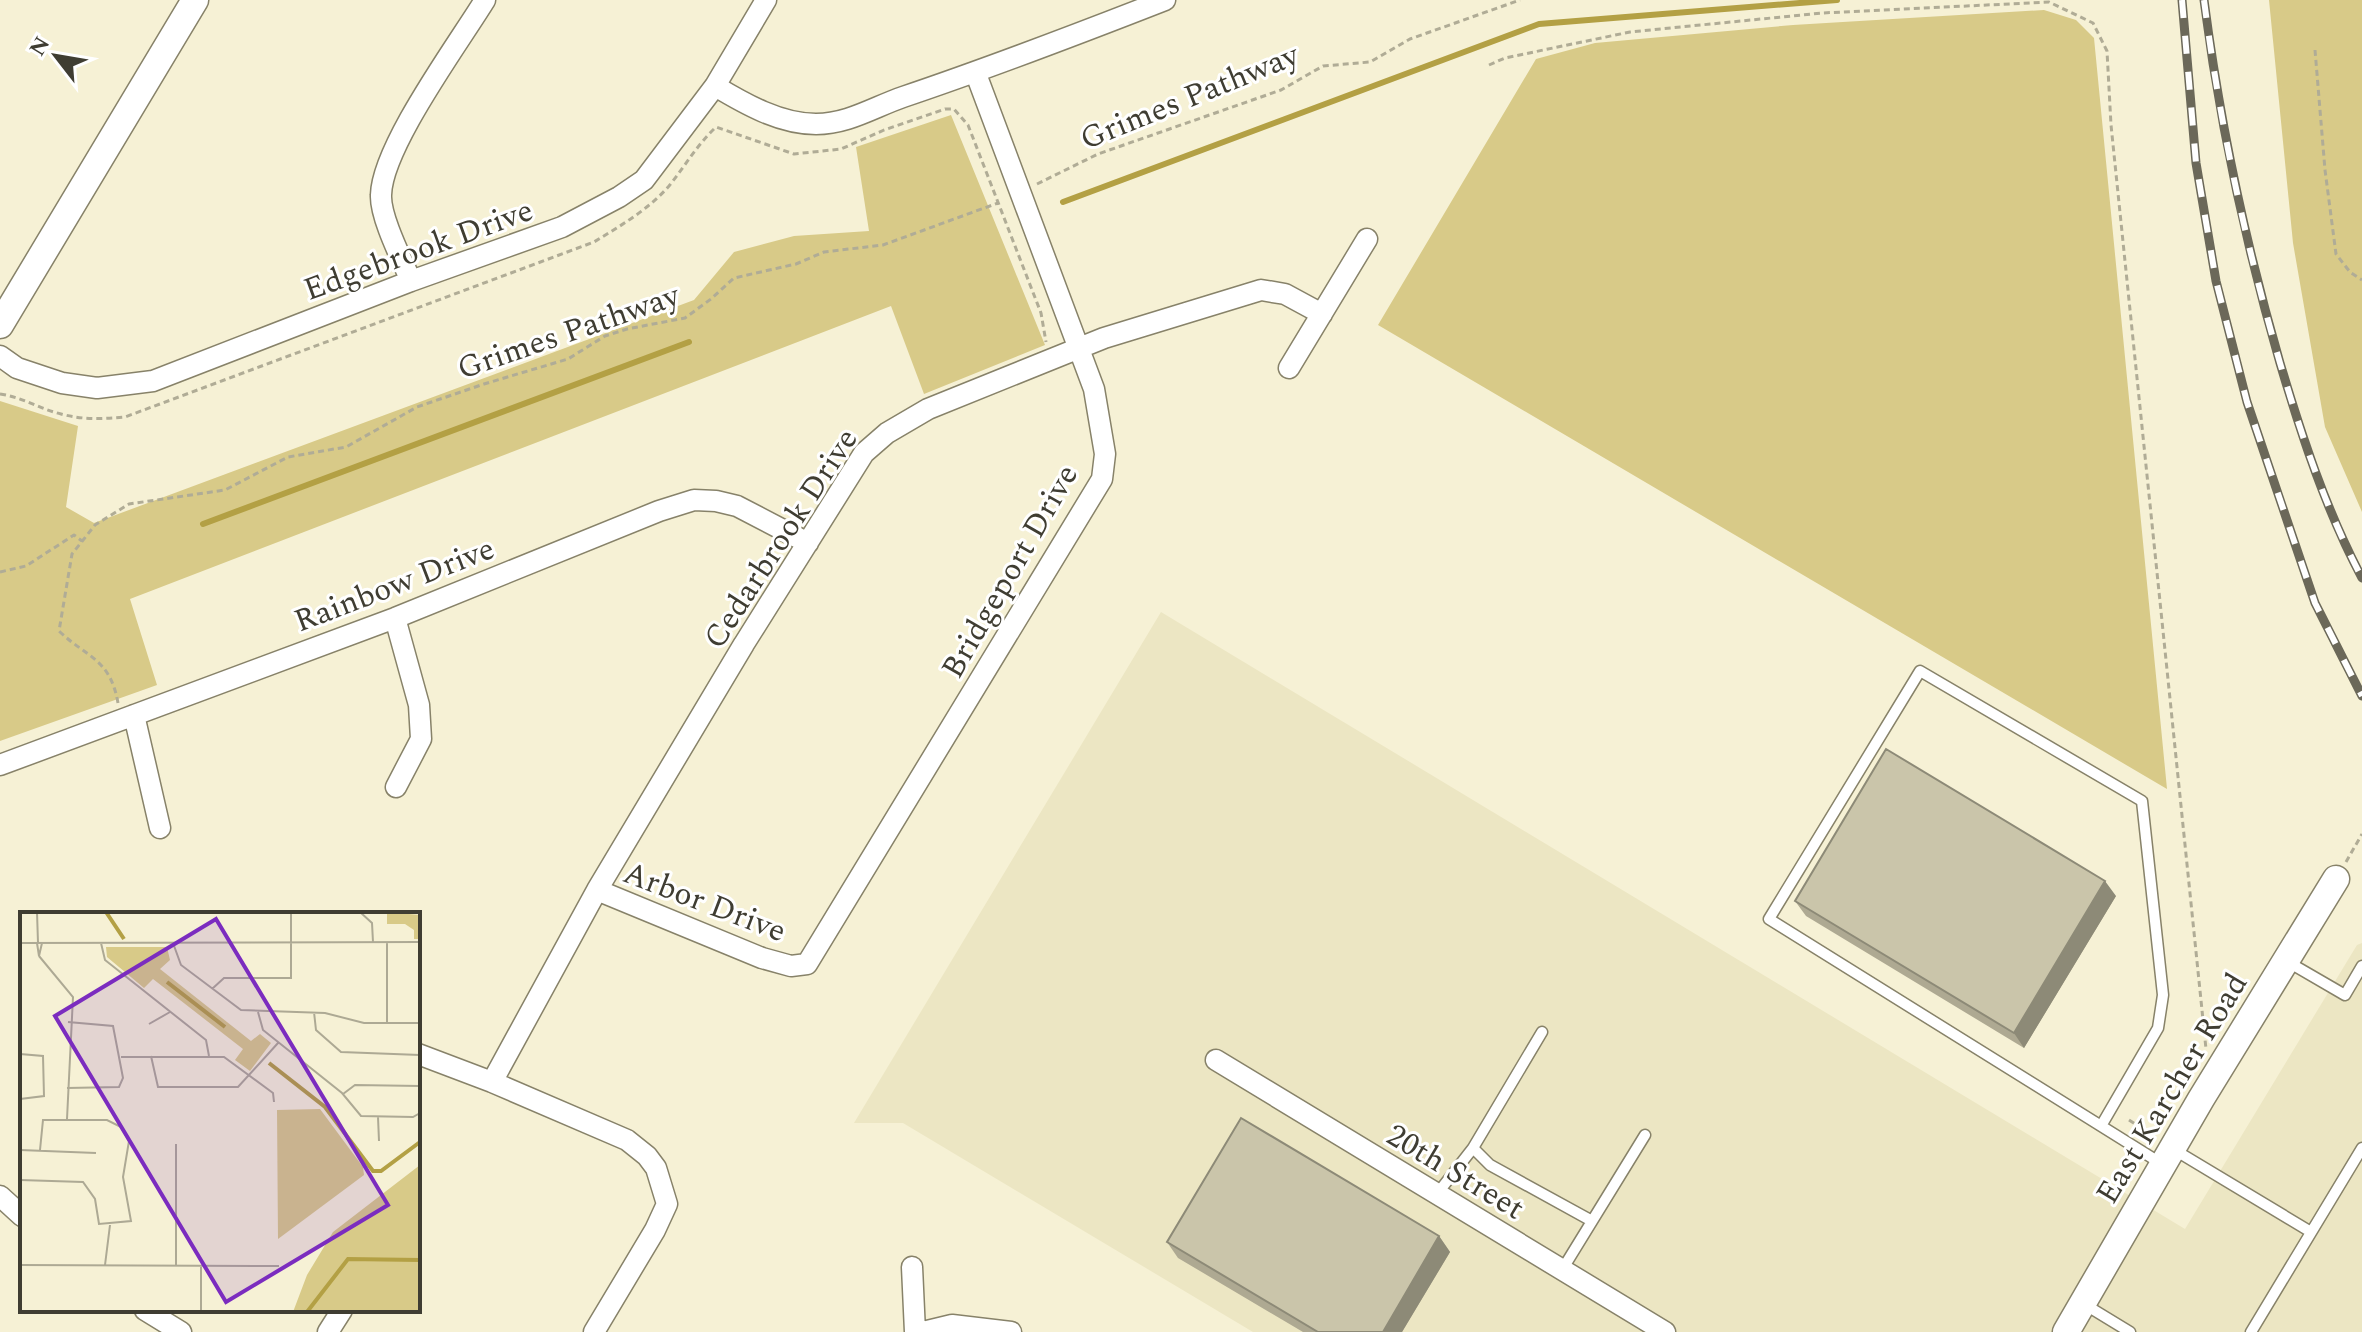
<svg xmlns="http://www.w3.org/2000/svg" width="2362" height="1332" viewBox="0 0 2362 1332" font-family="Spectral,serif">
<rect width="100%" height="100%" fill="#f6f1d5"/>
<path fill="#ece6c3" d="M1161,612l1024,617 172,-284 5,-2v389h-1109l-350,-209h-49z"/>
<path fill="#d8ca88" d="M2269,0h93v512l-37,-85 -32,-184z
M2044,10l32,10 18,18 73,751 -789,-464 158,-266 59,-16 198,-18z
M951,115l94,230 -121,49 -33,-88 -761,293 27,86 -157,56v-340l78,25 -12,81 28,16 600,-223 40,-48 60,-16 75,-5 -13,-84z"/>
<g fill="none" stroke-linecap="round" stroke-linejoin="round">
<path stroke="#b3a044" stroke-width="6" d="M1063,202l476,-178 298,-24
M203,524l486,-182"/>
<g stroke="#878269" stroke-width="13">
<path id="service" d="M2288,962l57,33 17,-29
M1542,1032l-69,116 17,17 102,56
M2101,1126l57,-98 5,-33 -21,-194 -222,-130 -151,248 393,245
M2173,1149l138,83
M1437,1194l36,-46
M1562,1270l83,-135
M2084,1304l46,28
M2251,1332l111,-184"/>
</g>
<g stroke="#878269" stroke-width="23">
<path id="minor" d="M715,86c30,18 65,38 101,38 32,0 58,-17 87,-27 89,-30 175,-63 262,-97
M411,281c-9,-21 -31,-64 -30,-86 1,-48 77,-151 104,-195
M0,356l17,12 45,15 35,5 56,-7 258,-100 151,-54 57,-30 25,-17 71,-94 51,-86
M1289,368l78,-129
M395,618l24,87 2,34 -25,48
M134,715l26,113
M0,765l395,-147 264,-107 35,-11 22,1 21,5 71,37
M597,890l165,68 29,8 16,-2 295,-485 3,-25 -11,-65 -118,-315
M418,1054l74,28 135,58 20,16 9,12 11,36 -12,26 -61,102
M1216,1060l449,272
M492,1082l105,-192 147,-246 120,-191 23,-20 41,-24 176,-71 157,-48 24,4 37,20
M0,1196l22,20
M912,1267l3,65
M145,1310l36,22
M328,1332l14,-22
M923,1332l29,-7 59,7"/>
</g>
<g stroke="#878269" stroke-width="29">
<path id="tertiary" d="M0,325l195,-325
M2066,1332l135,-233 135,-220"/>
</g>
<path stroke="#b0ac96" stroke-width="3" stroke-dasharray="6 4" stroke-linecap="butt" d="M2315,50l10,120 11,84 14,18 12,8
M1489,65l16,-7 125,-26 192,-19 227,-11 44,21 14,28 4,74 95,924
M1037,184l61,-30 183,-64 42,-24 47,-4 40,-23 110,-39
M0,394c22,3 40,15 61,20 22,6 42,5 64,3l469,-175c26,-16 54,-32 75,-56 16,-20 28,-41 47,-59l78,27 47,-5 43,-19 61,-21h9l14,16 73,188 5,29
M0,572l26,-6 48,-31 8,6
M118,703c-8,-45 -31,-45 -59,-72l13,-77 23,-29 34,-21 96,-14 63,-33 58,-10 71,-40 67,-23 84,-25 37,-23 22,-7 58,-11 26,-19 23,-21 62,-14 28,-12 59,-7 115,-42
M2346,862l16,-28
M2129,1120l23,15"/>
<use href="#service" stroke="#fff" stroke-width="10"/>
<use href="#minor" stroke="#fff" stroke-width="20"/>
<use href="#tertiary" stroke="#fff" stroke-width="26"/>
<g stroke="#6b6859" stroke-width="9">
<path id="rail" d="M2182,0l14,163 20,118 31,121 68,201 47,93
M2204,0c16,125 41,242 76,363 22,74 46,147 82,215"/>
</g>
<use href="#rail" stroke="#fff" stroke-width="6" stroke-dasharray="18" stroke-linecap="butt"/>
</g>
<path fill="#aea992" d="M2116,896l-92,152 -218,-132 -11,-15z
M1439,1236l11,16 -48,80h-99l-125,-74 -11,-16z"/>
<path fill="#8d8a77" d="M2105,881l11,15 -92,152 -10,-15z
M1439,1236l11,16 -48,80h-19z"/>
<path fill="#cac5aa" stroke="#8d8a77" stroke-width="2" d="M1886,749l219,132 -91,152 -219,-132z
M1241,1118l198,118 -56,96h-65l-151,-90z"/>
<g text-anchor="middle" stroke-width="6" stroke-linejoin="round" paint-order="stroke">
<g font-size="32" fill="#3f3d32" stroke="#fff">
<text transform="translate(1189 96) rotate(-22)" y="11">Grimes Pathway</text>
<text transform="translate(418 249) rotate(-20)" y="11">Edgebrook Drive</text>
<text transform="translate(568 331) rotate(-19)" y="11">Grimes Pathway</text>
<text transform="translate(780 538) rotate(-57)" y="11">Cedarbrook Drive</text>
<text transform="translate(1009 571) rotate(-60)" y="11">Bridgeport Drive</text>
<text transform="translate(394 584) rotate(-21)" y="11">Rainbow Drive</text>
<text transform="translate(705 901) rotate(21)" y="11">Arbor Drive</text>
<text transform="translate(2171 1088) rotate(-59)" y="11">East Karcher Road</text>
<text transform="translate(1456 1171) rotate(31)" y="11">20th Street</text>
</g>
</g>
<g transform="translate(20 912)">
<rect width="400" height="400" fill="#f6f1d5"/>
<path d="M367,0l33,3v24h-6v-9l-9,-6h-18zM86,35h61l3,13 -10,9 91,72 9,-7 11,9 -21,28 -15,-11 8,-11 -90,-70 -9,9 -37,-31zM300,197l43,58 1,8 -86,64 -1,-129zM400,253v147h-127l14,-37 26,-43z" fill="#d8ca88"/>
<path fill="none" stroke="#b3a044" stroke-width="4" d="M86,0l18,27M147,70l58,45M249,151l56,44 48,64h8l39,-29M287,400l41,-53 72,1"/>
<path fill="none" stroke="#ada994" stroke-width="2" d="M17,0l1,31M340,0l12,11 1,19M0,31l400,-1M17,31l2,13 3,-13M81,31l4,17 101,80 3,16M153,31l8,22 60,45 84,3 39,10h56M19,44l34,41 -6,122M192,77l12,-11h67v-66M238,100l5,18 79,63 19,23 52,1 7,-4M294,100l2,18 25,22 79,3M367,111v-81M129,112l21,-12M0,142l23,2 1,40 -24,3M131,144l7,31h80l40,-44M101,145h103l49,36 1,9M47,176l52,-1 4,-9 -10,-52 -45,-4M323,182l12,-9 65,1M358,205l1,24M0,238l76,3M0,268l63,2 12,17 4,25 32,-3 -8,-44 6,-36 -8,-14 -14,-7h-64l-3,30M0,353l259,1M85,353l5,-40M156,354v-122M181,354v46"/>
<path fill="#7b2cbf" fill-opacity="0.15" stroke="#7b2cbf" stroke-width="4" d="M196,7l172,286 -162,97 -171,-286z"/>
<rect width="400" height="400" fill="none" stroke="#3f3d32" stroke-width="4"/>
</g>
<g transform="translate(56 56) rotate(301)" stroke="#ffffff" stroke-width="6" paint-order="stroke">
<path d="M0-6L14 30L0 20L-14 30Z" fill="#3f3d32"/>
<text y="-12" font-size="22" font-weight="bold" text-anchor="middle" fill="#3f3d32">N</text>
</g>
</svg>
